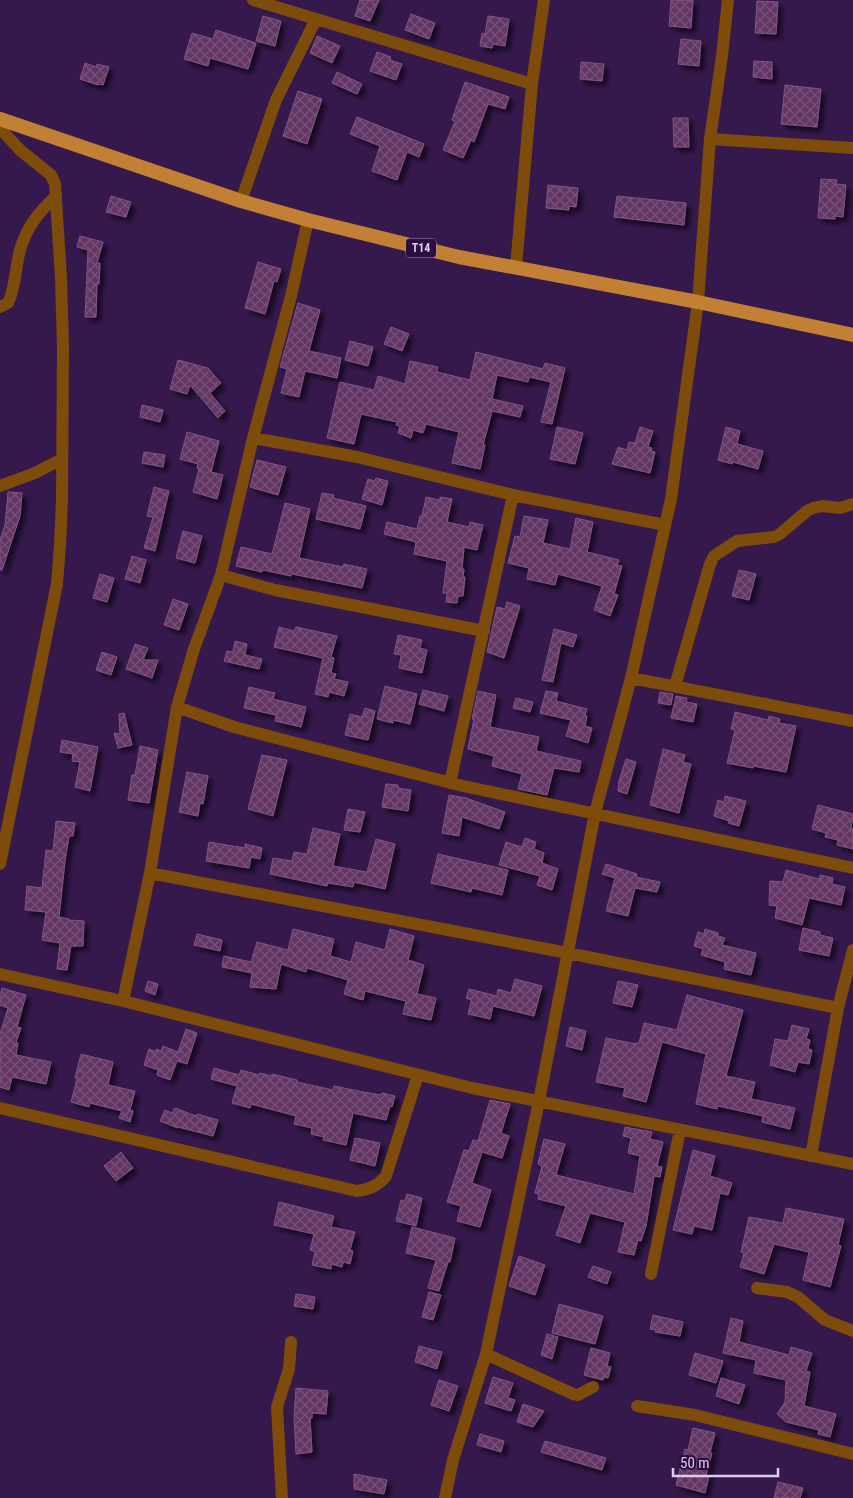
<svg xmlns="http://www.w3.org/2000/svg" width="853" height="1498" viewBox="0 0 853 1498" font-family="'Roboto Condensed',sans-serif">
<defs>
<pattern id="building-cross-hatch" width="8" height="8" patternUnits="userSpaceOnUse" patternTransform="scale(1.25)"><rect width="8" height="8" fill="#623563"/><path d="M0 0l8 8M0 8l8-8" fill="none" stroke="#78517a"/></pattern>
<filter id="shadow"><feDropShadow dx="4.5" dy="4.5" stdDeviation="2.5" flood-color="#0009"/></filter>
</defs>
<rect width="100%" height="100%" fill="#35194d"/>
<path fill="url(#building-cross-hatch)" stroke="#835484" filter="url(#shadow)" d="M360,0h19l-9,21 -15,-5z
M671,0h22l-2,28 -22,-2z
M757,1l21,1 -2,32 -21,-1z
M411,14l24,9 -6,16 -24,-9z
M263,16l18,5 -6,25 -19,-5z
M488,16l21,3 -4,27 -12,-2 -1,4 -12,-2 2,-13 3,1z
M216,30l40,13 -8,26 -38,-11 -2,8 -24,-7 8,-26 21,6z
M317,36l23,10 -8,17 -22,-10z
M681,39l20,2 -2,25 -21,-2z
M377,52l14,5 -1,3 12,4 -6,16 -26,-9z
M754,61l18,1v17l-19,-2z
M581,62l23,2 -2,17 -22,-2z
M85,63l11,4 1,-3 12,3 -6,18 -4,-1 -1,1 -18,-6z
M337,72l25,12 -5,10 -25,-11z
M465,82l44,15 -4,12 -17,-5 -14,38 -3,-2 -8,18 -20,-8 12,-29 -3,-1z
M785,85l36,4 -4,38 -36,-3z
M298,91l24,8 -15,45 -24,-8z
M357,117l67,27 -5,13 -12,-5 -10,28 -25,-9 8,-25 -30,-12z
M673,118h15l1,29h-15z
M821,179l16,1 -1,4 10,1 -3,32 -8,-1v3l-17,-1z
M548,185l30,3 -2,19 -7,-1v4l-23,-2z
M111,196l20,6 -5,15 -20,-5z
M617,196l69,7 -2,22 -70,-8z
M80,236l23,6 -6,21h3l-1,21h-2l-1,33h-11l3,-67 -11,-3z
M258,262l23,7 -4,13 -3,-1 -9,33 -20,-6z
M298,303l22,7 -11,41 32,7 -4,20 -32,-7 -6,26 -18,-4 6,-24 -7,-2z
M391,327l18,7 -7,17 -18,-7z
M350,341l23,6 -5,19 -23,-6z
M476,352l67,17 2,-6 20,5 -13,56 -11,-2 10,-40 -22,-5 -1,5 -31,-7 -5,24 31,7 -3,11 -28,-6 -9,34h2l-5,24 -28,-6 7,-31 -33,-8 -3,9 -10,-3 -2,8 -13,-5 2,-7 -4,-1 1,-3 -36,-8 -7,30 -27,-6 13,-56 34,8 4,-14 27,8 5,-23 28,6 -1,5 33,8z
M178,360l30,8 13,15 -11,10 15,18 -7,7 -28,-33 -3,9 -17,-5z
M142,405l21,5 -3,12 -20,-5z
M557,427l26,6 -8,31 -25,-5z
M640,427l13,4 -5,16 4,1 -1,3 4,1 -5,21 -38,-9 6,-17 9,3 2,-8 6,1z
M726,427l14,4 -3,13 26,7 -5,18 -25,-7 -1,2 -14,-4z
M187,432l32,9 -8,31 12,3 -6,24 -24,-7 6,-23 -2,-1 1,-4 -18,-5z
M144,452l21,3 -2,12 -21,-4z
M257,460l29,7 -8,28 -28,-8z
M376,478l12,3 -6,24 -20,-6 6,-20 7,2z
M154,487l15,4 -14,60 -11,-3 9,-31 -6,-1z
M8,492l14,1 -2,23 -18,54h-2v-30l5,-15z
M322,493l12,2 -1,3 33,8 -6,23 -44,-10z
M426,497l14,3v-3l12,2 -5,23 22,5 1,-5 13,3 -6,25 -13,-3 -2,22h2l-1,8h2l-2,19h-5l-1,7 -11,-1 1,-9h-4l4,-32 -33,-7 2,-12 -32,-8 3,-12 30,7 3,-13h2z
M285,503l25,6 -11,49 44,9 1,-3 23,5 -5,19 -70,-14 -1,2 -28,-6 -1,2 -26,-6 5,-19 31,7z
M524,516l24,4 -5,23 27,6 6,-31 17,4 -6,30 32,8 -2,5 5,1 -8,28 4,1 -8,21 -16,-6 8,-24 -44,-12 -3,11 -28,-6 2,-11 -21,-5 7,-27 5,1z
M183,531l19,5 -7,27 -19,-5z
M132,556l14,4 -6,23 -15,-4z
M739,570l17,4 -7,26 -17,-4z
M100,574l14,4 -7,24 -14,-4z
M173,599l15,5 -9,26 -15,-5z
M507,602l13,4 -16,52 -17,-6 10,-45 8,2z
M279,627l15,4 2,-4 41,9 -6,21 3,1 -3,15 5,1 -2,5 14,3 -4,14 -15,-4 -1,5 -13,-3 8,-36 -49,-11z
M554,629l23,6 -4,12 -12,-4 -8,39 -11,-2z
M398,635l24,5 -2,8 7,2 -5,23 -23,-5 2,-13 -7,-1z
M235,641l12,3 -2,11 17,4 -3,10 -35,-8 3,-10 6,1z
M135,644l13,4 -5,12h15l-6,18 -26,-9z
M102,652l15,5 -6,18 -15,-5z
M385,686l32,8 -7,30 -17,-4v3l-16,-4z
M249,687l26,6 -2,6 33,8 -5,20 -26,-6 1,-6 -32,-7z
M423,690l25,6 -4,15 -25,-7z
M478,691l18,4 -6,32 49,10 -3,14 45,10 -2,11 -25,-4 -7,27 -29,-6 4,-15 -30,-8 2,-10 -26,-7 6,-30h-2z
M546,691l12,2 -2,8 31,8 -2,6 2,1 -2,10 7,2 -4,15 -22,-7 5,-16 -31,-7z
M660,692l13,2 -2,11 -13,-2z
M676,696l11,2 -1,4 11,2 -4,18 -22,-4z
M516,698l17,4 -3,10 -17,-4z
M365,708l10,3 -7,29 -23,-5 5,-21 12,3z
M735,712l33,8 1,-4 11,3 -1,4 17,3 -10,46 -33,-6v2l-26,-5 8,-33 -4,-1z
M124,713l8,32 -14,3 -4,-15 6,1 -1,-20z
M62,740l36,7 -8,44 -15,-4 5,-25 -8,-1 1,-7 -13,-2z
M140,746l18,4 -9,53 -21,-3 4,-25h3z
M663,749l22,6 -2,7 8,2 -12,49 -29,-8z
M262,755l25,5 -14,56 -25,-7z
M626,759l10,3 -9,32 -9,-3 1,-10z
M187,772l21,4 -5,28 -3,-1 -2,13 -19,-4z
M386,784l12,1v3l13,2 -3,21 -26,-4z
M449,795l17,3 39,14 -6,17 -37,-12 -3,19 -17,-3z
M725,796l21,5 -7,25 -11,-3 1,-2 -15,-5 4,-16 6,2z
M818,805l35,9 -2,14 2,1v20l-16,-4 1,-5 -13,-3 1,-4 -14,-4z
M348,809l17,3 -5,20 -16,-2z
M56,821l19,2 -2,13h-4l-4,25 -6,56 10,2v1l15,1 -1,25h-12l-4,24 -10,-1 3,-26 -18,-3 4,-28 -21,-2 2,-24 15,2 4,-38 7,1z
M313,828l27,6 -7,32 34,6 9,-33 19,5 -10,45 -31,-7 -1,5 -25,-4 -1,3 -57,-12 3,-16 19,3 2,-9 13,2z
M525,838l11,4 -2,7 10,4 -2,10 16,6 -6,21 -15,-5 3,-9 -41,-11 7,-23 16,5z
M209,842l36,6v-4l17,4 -2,11 -9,-2 -2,11 -43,-7z
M438,854l70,16 -6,25 -30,-7 -1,4 -40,-9z
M606,864l31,10 -1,3 24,5 -3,10 -22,-4 -7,28 -22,-5 9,-33 -13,-4z
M786,870l33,9 1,-4 13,3 -1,6 13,3 -4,18 -32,-7 -7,27 -27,-7 2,-12 -8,-1 1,-24 13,1z
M803,928l17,4v3l13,3 -4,18 -30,-6z
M293,929l41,10 -4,17 21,6 5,-20 29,8 5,-21 24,7 -6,24 16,5 -7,29 19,4 -5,22 -28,-6 3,-13 -41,-10 -2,9 -19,-6 4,-14 -41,-12 -1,4 -25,-8 -5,25 -26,-2 2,-14 -30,-6 2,-11 27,6 6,-20 31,8z
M705,929l13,4v3l7,2 -3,7 34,8 -5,22 -27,-6 1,-7 -24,-7 2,-6 -9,-3 4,-14 6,2z
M197,934l25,6 -2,11 -26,-6z
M515,979l27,7 -8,30 -41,-10 -3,13 -22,-5 3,-12v-2l-5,-2 3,-9 28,7 1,-7 13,4z
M148,981l10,3 -3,11 -10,-4z
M618,981l20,4 -6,22 -19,-4z
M2,988l24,7 -9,32 4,1 -5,14 2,1 -2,12 35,7 -5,22 -34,-7 -3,13 -9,-3v-53l8,-26 -8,-3v-9z
M687,995l56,15 -17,66 29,6 -4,17 44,9 -5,21 -28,-7 1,-6 -45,-10 -1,3 -21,-5 10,-50 -44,-12 -16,60 -23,-6 2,-8 -29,-6 10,-44 30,6v-1h3l5,-20 33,7z
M792,1025l17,4 -3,10 4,1 -2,9 4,1 -3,14 -11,-2 -3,10 -25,-7 5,-26 13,2z
M570,1027l16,4 -4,19 -16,-4z
M186,1029l11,4 -10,31 -10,-3 -7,19 -13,-5 1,-5 -14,-5 5,-16 7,3v-3l5,2 2,-5 15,6z
M81,1054l32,8 -5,23 27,6 -5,19 3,1 -3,11 -11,-4 3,-7 -32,-8 -1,4 -18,-5 6,-23 -2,-1z
M214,1068l25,7 2,-5 18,5 1,-2 12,3v-2l25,6v2l36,8 1,-4 29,6 18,3 1,-2 13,3 -3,11 -2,-1 -4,14 -33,-7 -7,32 -23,-5 1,-3 -13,-3 1,-6 -18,-4 2,-8 -45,-12 -1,4 -18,-5 5,-17 -26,-7z
M490,1100l20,4 -9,29 8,3 -7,22 -20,-6 -10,31 19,7 -11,37 -23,-6 4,-15 -14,-4 17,-52 5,1 4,-11 5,1z
M175,1108l21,8 1,-2 21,6 -5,16 -35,-9v1l-18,-7 5,-11 7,3z
M625,1127l27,5 -2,7 13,3 -6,24 5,1 -2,10 -6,-1 -8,50 -5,15 -3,-1 -4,15 -16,-3 7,-30 -35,-9 -10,30 -24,-8 10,-29 -28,-7 1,-5 -4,-1 7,-27 -4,-2 6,-25 21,5 -9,31 78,19 6,-38 -12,-3 3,-15 -8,-2z
M355,1138l25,5 -5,23 -25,-6z
M693,1150l22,6 -5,20 22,7 -4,12 -8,-2 -8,37 -18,-4 -2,8 -19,-4z
M121,1152l12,16 -17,13 -12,-15z
M407,1194l15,4 -6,28 -20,-5 5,-21 4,1z
M279,1202l55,14 -3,11 24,5 -5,18 3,1 -3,13 -7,-2 -1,5 -11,-3v5l-19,-4 3,-13 -5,-2 4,-16 -40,-9z
M786,1208l58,11 -6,26 3,1 -11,41 -27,-7 6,-28 -35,-8 -10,30 -24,-7 4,-14 -3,-1 8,-35 34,6z
M412,1227l43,11 -5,24h-2l-9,29 -11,-3 8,-28 -30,-7z
M519,1256l26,9 -10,30 -26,-9z
M593,1266l18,6 -4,12 -19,-7z
M429,1292l12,3 -8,25 -11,-3z
M296,1294l19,3 -2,12 -19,-3z
M559,1304l44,12 -8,28 -43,-11z
M653,1315l30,7 -3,14 -25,-4 1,-2 -6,-1z
M731,1318l12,3 -4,21 50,13 2,-8 21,6 -6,18 4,1 -6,34 32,8 -6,23 -12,-3 1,-4 -33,-8 -9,-8 8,-12 1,-22 -32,-7 2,-13 -33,-7z
M547,1334l11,3 -6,22 -11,-4z
M419,1346l23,6 -5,17 -22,-7z
M591,1348l19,5 -3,13 4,1 -3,11 -4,-1 -1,3 -19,-5z
M695,1353l28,8 -7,22 -27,-8z
M493,1377l20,6 -5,15 7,2 -4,11 -26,-8z
M721,1378l24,7 -6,19 -23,-8z
M439,1380l19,6 -9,25 -18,-6z
M296,1388l32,3 -2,23 -14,-1v5h-2l2,34 -16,2 -2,-38z
M523,1404l21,7 -11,16 -16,-5z
M693,1428l22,5 -5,20h2l-6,22 3,1 -4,17 -29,-8 9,-36 3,1z
M480,1434l24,7 -3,11 -24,-7z
M545,1441l61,17 -4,12 -61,-18z
M354,1474l33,6 -3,14 -30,-5z
M778,1482l25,6 -3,10h-26z"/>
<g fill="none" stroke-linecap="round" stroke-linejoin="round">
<path stroke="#7d4c0b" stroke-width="12" d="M253,0l279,84
M0,128l20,22 31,25 4,9 6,94 2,69 -1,154 -2,44 -3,39 -57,280
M710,139l143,9
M241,201l35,-101 40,-81
M516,267l16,-183 12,-84
M0,307l8,-4c8,-17 7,-35 12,-53 7,-24 19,-38 36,-54
M253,438l104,19 156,38 152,30
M0,486l35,-13 27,-14
M221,575l54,15 209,41
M631,678l222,43
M675,686l35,-122 4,-8 23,-15 37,-4 6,-3 27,-23 6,-3 9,-2 18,2 13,-4
M177,707l57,20 46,12 183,47 390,82
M450,783l63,-288
M150,873l418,80 270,55
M0,974l123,27 349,87 381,76
M123,1001l27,-128 27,-166 17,-58 27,-74 32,-137 38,-142 17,-76
M0,1108l357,83c13,-2 21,-5 29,-15l32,-101
M811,1156l27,-148 15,-58
M651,1274l29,-144
M757,1288l30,4 11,5 27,23 28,11
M486,1354l87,40 5,1 15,-8
M637,1406l58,9 158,39
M282,1498l-5,-91 12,-38 2,-27
M445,1498l8,-38 33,-106 53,-253 56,-288 36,-135 40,-179 27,-197 12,-163 12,-83 6,-56"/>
<path stroke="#c28034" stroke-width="14" d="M0,119l241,82 67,19 151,37 239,45 155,33"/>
</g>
<g text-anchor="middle" stroke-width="5" stroke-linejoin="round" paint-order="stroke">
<rect fill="#2b0e41" stroke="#a694b9" stroke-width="1" x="406" y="238.5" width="30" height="19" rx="4"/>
<g font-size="12" font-weight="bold" fill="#dbcded">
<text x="421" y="252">T14</text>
</g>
</g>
<path d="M673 1468v8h105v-8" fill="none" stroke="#dbcded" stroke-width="2.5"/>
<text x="680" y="1468" font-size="15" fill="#dbcded" stroke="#2b0e41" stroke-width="4" paint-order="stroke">50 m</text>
</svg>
